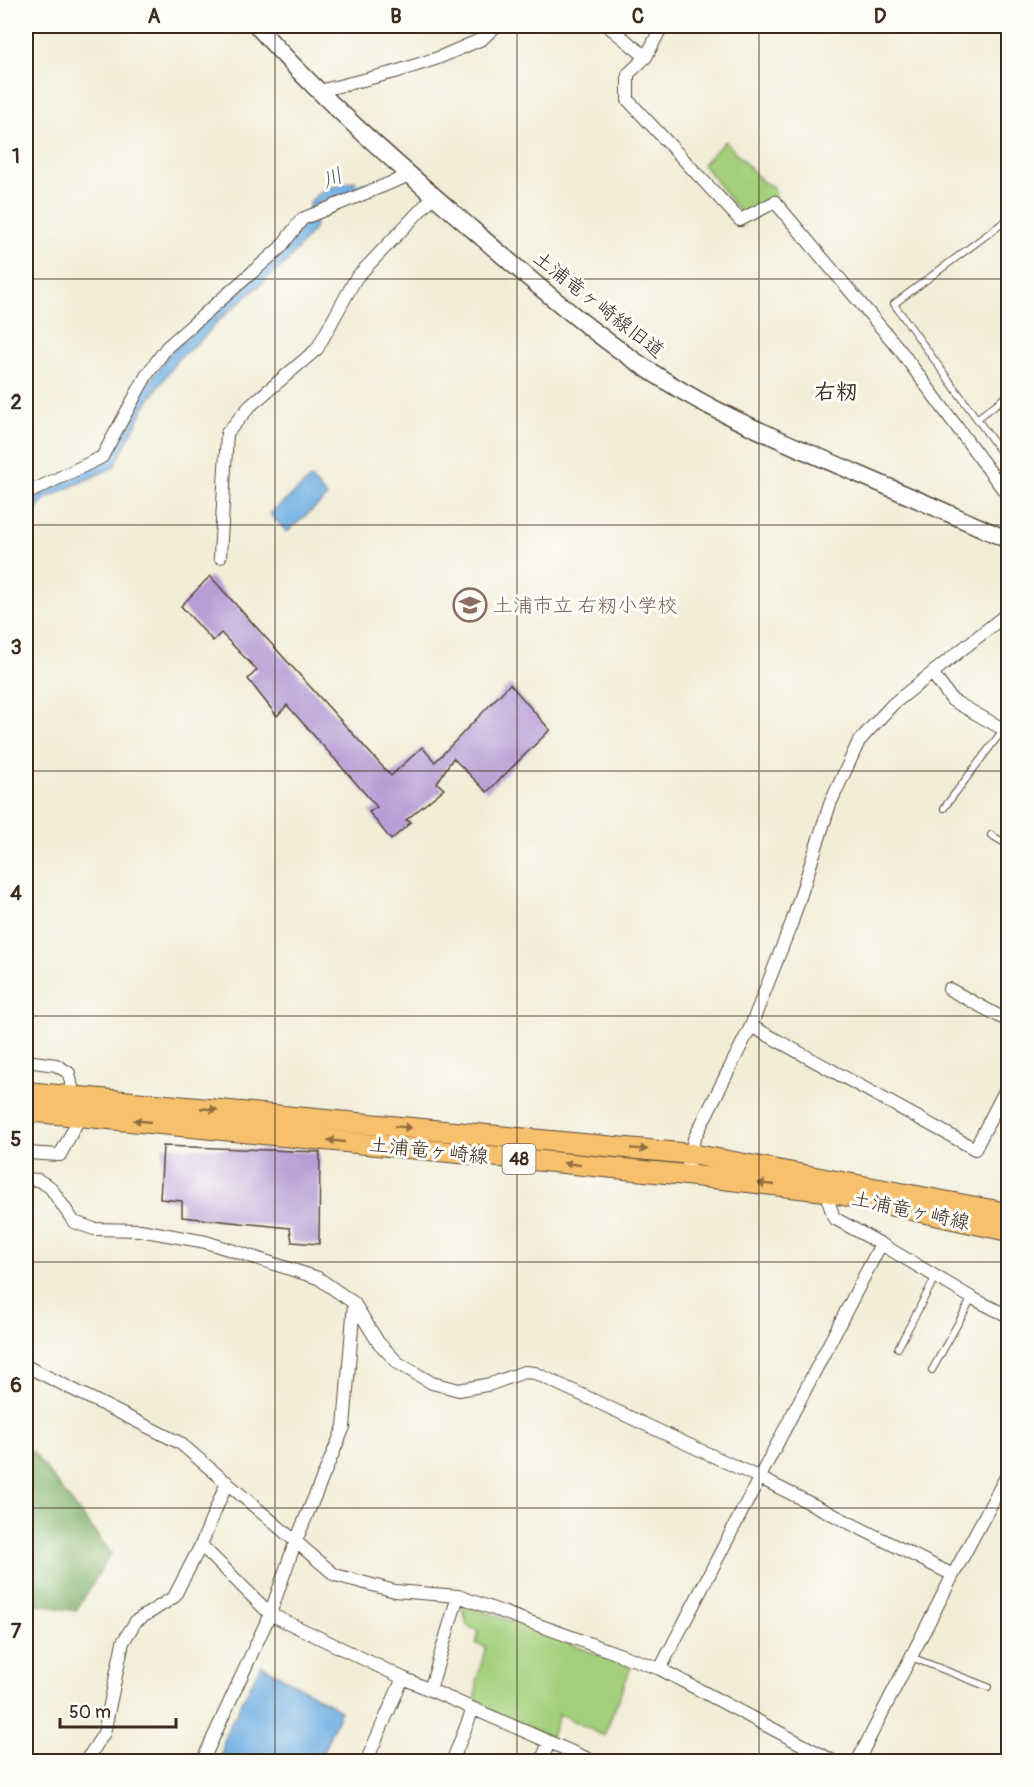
<svg xmlns="http://www.w3.org/2000/svg" width="1034" height="1787" viewBox="0 0 1034 1787" font-family="Pangolin,'Klee One',sans-serif">
<rect width="100%" height="100%" fill="#fdfcf7"/>
<filter id="ink" filterUnits="userSpaceOnUse"><feTurbulence type="fractalNoise" baseFrequency=".0167" numOctaves="2"/><feDisplacementMap in="SourceGraphic" scale="12" xChannelSelector="R" yChannelSelector="G"/><feConvolveMatrix kernelMatrix="1 2 1 2 8 2 1 2 1" color-interpolation-filters="sRGB"/></filter>
<filter id="wash" filterUnits="userSpaceOnUse"><feTurbulence type="fractalNoise" baseFrequency=".008" numOctaves="4" result="noise"/><feDisplacementMap in="SourceGraphic" scale="24" xChannelSelector="R" yChannelSelector="G"/><feGaussianBlur stdDeviation="1.35" result="paint"/><feColorMatrix in="noise" values="0 0 0 0 0 0 0 0 0 0 0 0 0 0 0 0 0 1.4 0 .05"/><feComposite in="paint" operator="in"/></filter>
<g filter="url(#wash)">
<rect width="100%" height="100%" fill="#f2edd7"/>
<path fill="#a4d07d" stroke="#707d4e" stroke-width="1.5" d="M725,141l38,41 9,4 4,11 -35,17 -38,-50z
M462,1603l169,64 -27,69 -45,-22 -8,23 -75,-33 1,-24 9,-33 -10,-3 3,-13 -12,-5z"/>
<path fill="#83b26c" stroke="#5f6e45" stroke-width="1.5" d="M32,1451l79,102 -35,58 -50,-9v-147z"/>
<path fill="#70afe3" stroke="#566c80" stroke-width="1.5" d="M355,181l2,12 -28,5 -12,12 -3,19 -26,32 -70,60 -14,16 -26,22 -33,47 -31,61 -69,32 -19,24v-16l12,-16 68,-31 30,-59 34,-49 28,-24 14,-16 94,-89 4,-21 14,-13z
M311,478l16,19 -40,35 -17,-18z
M261,1665l80,45 -22,51h-99l6,-28z"/>
<g fill="none" stroke-linecap="round" stroke-linejoin="round">
<path stroke="#70afe3" stroke-width="4.5" d="M353,188l11,-4"/>
</g>
<g id="blocks">
<path fill="#b89cd5" d="M210,576l181,200 31,-29 13,15 75,-78 40,46 -63,62 -34,-34 -16,25 7,6 -38,31 5,2 -20,18 -22,-28 8,-5 -90,-102 -10,11 -29,-37 9,-9 -36,-37 -8,8 -32,-35z
M163,1146l157,6 -1,92 -27,-2 -2,-14 -108,-11v-16l-22,-2z"/>
</g>
</g>
<g filter="url(#ink)">
<use href="#blocks" fill-opacity="0" stroke="#56473a" stroke-width="1.5"/>
<g fill="none" stroke-linecap="round" stroke-linejoin="round">
<g stroke="#56473a" stroke-width="8">
<path id="service" d="M1008,219l-114,85 114,158
M978,418l30,-23
M944,808l59,-78
M991,835l17,10
M898,1348l38,-72
M932,1370l40,-72
M911,1657l77,30"/>
</g>
<g stroke="#56473a" stroke-width="14">
<path id="minor" d="M608,26l38,31 16,-31
M646,57l-18,17v26l112,120 35,-18 125,148 108,146
M319,91l76,-19 43,-14 44,-19 14,-13
M26,494l76,-37 44,-81 21,-29 113,-99 22,-29 108,-44
M220,557l7,-124 23,-27 67,-57 39,-71 78,-82
M932,673l20,27 56,32
M949,989l59,32
M751,1026l224,123 33,-64
M26,1061l30,4 13,8 5,24
M26,1153l34,2 21,-40
M686,1175l8,-36 57,-113 41,-104 38,-118 29,-63 34,-37 115,-91
M26,1179l12,1 12,7 24,35 20,7 46,1 66,12 112,36 36,25 24,39 20,21 34,20 27,7 32,-6 33,-12 11,1 225,105 193,97
M825,1191l9,27 47,26
M26,1366l154,77 155,132 60,16 63,5 202,73 175,93
M201,1545l69,69 133,64 192,84
M660,1669l221,-425 91,54 36,18
M430,1690l28,-94
M83,1762l7,-7 14,-22 19,-91 13,-21 38,-24 27,-52 26,-63
M202,1762l68,-148 25,-71 49,-116 10,-124
M366,1762l37,-84
M452,1762l21,-53
M541,1762l8,-20
M857,1762l96,-187 55,-102"/>
</g>
<g stroke="#56473a" stroke-width="19">
<path id="tertiary" d="M257,26c65,74 140,138 215,203 76,66 150,132 241,179 46,24 95,44 143,65 51,22 102,44 152,67"/>
</g>
<g stroke="#56473a" stroke-width="22">
<path id="primary" d="M26,1092l665,62 317,59
M26,1111l660,64 139,16 183,40"/>
</g>
<use href="#service" stroke="#fff" stroke-width="6"/>
<use href="#minor" stroke="#fff" stroke-width="12"/>
<use href="#tertiary" stroke="#fff" stroke-width="16"/>
<use href="#primary" stroke="#f7c06c" stroke-width="20"/>
</g>
<defs><path id="oneway-solid" d="M-6-.8H1V-3.2L6.5 0L1 3.2V.8H-6Z" transform="scale(1.5)"/></defs>
<g fill="#906e41">
<use href="#oneway-solid" transform="translate(209 1109) rotate(5)"/>
<use href="#oneway-solid" transform="translate(142 1121) rotate(-174)"/>
<use href="#oneway-solid" transform="translate(403 1127) rotate(5)"/>
<use href="#oneway-solid" transform="translate(336 1141) rotate(-174)"/>
<use href="#oneway-solid" transform="translate(639 1149) rotate(5)"/>
<use href="#oneway-solid" transform="translate(572 1164) rotate(-174)"/>
<use href="#oneway-solid" transform="translate(766 1184) rotate(-174)"/>
</g>
</g>
<path fill="none" stroke="#3b2a1e" stroke-width="1.5" stroke-opacity="0.55" d="M275,26v1736M517,26v1736M759,26v1736M26,279h982M26,525h982M26,771h982M26,1016h982M26,1262h982M26,1508h982"/>
<defs>
<g id="school-ring" transform="scale(1.725)"><circle r="9.5" fill="#fdfcf7" stroke="#8d6e63" stroke-width="1.5"/><path d="M0-5L7-2L0 1L-7-2ZM-4 1L0 2.5L4 1V4Q0 6-4 4Z" fill="#8d6e63"/></g>
</defs>
<g fill-rule="evenodd">
<use href="#school-ring" x="470" y="605"/>
</g>
<g text-anchor="middle" stroke-width="6" stroke-linejoin="round" paint-order="stroke">
<rect fill="#fdfcf7" stroke="#75695f" stroke-width="1.5" x="502.5" y="1144" width="33" height="30" rx="4.5"/>
<g font-size="18" font-weight="bold" fill="#3b2a1e">
<text x="519" y="1165">48</text>
</g>
<g font-size="20" fill="#3b2a1e" stroke="#fdfcf7">
<text transform="translate(599 304) rotate(38)" y="7">土浦竜ヶ崎線旧道</text>
<text transform="translate(429 1150) rotate(6)" y="7">土浦竜ヶ崎線</text>
<text transform="translate(911 1210) rotate(12)" y="7">土浦竜ヶ崎線</text>
</g>
<g font-size="20" fill="#785e54" stroke="#fdfcf7" text-anchor="start">
<text x="493" y="612">土浦市立 右籾小学校</text>
</g>
<g font-size="21" font-style="italic" fill="#4e5963" stroke="#fdfcf7">
<text transform="translate(332 178) rotate(-22)" y="7">川</text>
</g>
<g font-size="22" font-weight="bold" fill="#3b2a1e" stroke="#fdfcf7">
<text x="836" y="399">右籾</text>
</g>
</g>
<rect width="1034" height="1787" fill="none" stroke="#fdfcf7" stroke-width="66"/>
<path d="M60 1718v9h116v-9" fill="none" stroke="#3b2a1e" stroke-width="3"/>
<text x="69" y="1718" font-size="18" fill="#3b2a1e" stroke="#fdfcf7" stroke-width="4.5" paint-order="stroke">50 m</text>
<rect x="33" y="33" width="968" height="1721" fill="none" stroke="#3b2a1e" stroke-width="2"/>
<g font-size="20" text-anchor="middle" font-weight="bold" fill="#3b2a1e">
<text x="154" y="23">A</text>
<text x="396" y="23">B</text>
<text x="638" y="23">C</text>
<text x="880" y="23">D</text>
<text x="16" y="163">1</text>
<text x="16" y="409">2</text>
<text x="16" y="654">3</text>
<text x="16" y="900">4</text>
<text x="16" y="1146">5</text>
<text x="16" y="1392">6</text>
<text x="16" y="1638">7</text>
</g>
</svg>
